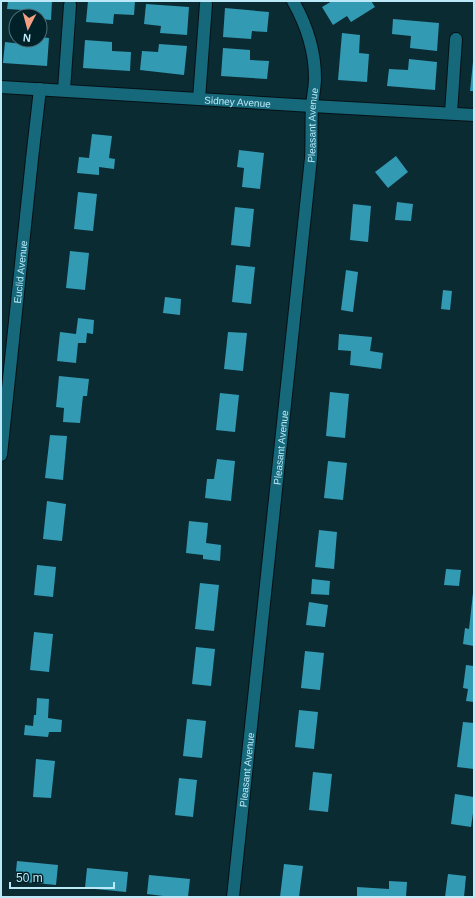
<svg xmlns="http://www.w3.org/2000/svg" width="475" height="898" viewBox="0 0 475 898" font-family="Arial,sans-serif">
<rect width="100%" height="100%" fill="#0b2b33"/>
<path fill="#339ab4" d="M8,1h44l-1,19 -11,-1v-3h-17v-6l-16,-1z
M88,1h47l-1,14 -20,-1 -1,10 -27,-2z
M332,1h39l4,6 -24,15 -4,-6 -14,9 -11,-18z
M146,4l43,3 -2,28 -27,-2 1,-7 -17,-2z
M225,8l44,4 -2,20 -15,-1 -1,8 -28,-2z
M393,19l46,4 -2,28 -27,-3 1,-12 -19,-2z
M342,33l18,2 -1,18 10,1 -2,28 -29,-2z
M40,37l9,1 -2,28 -44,-3 2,-21 17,2v-4h18z
M85,40l27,2v9l19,1 -1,19 -47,-3z
M159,44l28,2 -3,29 -44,-5 2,-19 16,1z
M223,48l27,2v10l19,1 -2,18 -46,-3z
M409,59l28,3 -2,28 -48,-4 2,-17 19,1z
M473,62h1v29h-4z
M92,134l20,2 -3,22 6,1 -1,10 -15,-2v8l-22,-2 2,-16 10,1z
M239,150l25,3 -4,36 -18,-2 2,-19 -7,-1z
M396,156l12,16 -20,16 -13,-16z
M78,192l19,2 -4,37 -19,-2z
M397,202l16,2 -2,17 -16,-1z
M353,204l18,2 -3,36 -18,-2z
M235,207l19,2 -4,38 -19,-2z
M70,251l19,2 -4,37 -19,-2z
M236,265l19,2 -4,37 -19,-2z
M346,270l12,2 -5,40 -12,-2z
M443,290l9,1 -2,19 -9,-1z
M165,297l16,2 -1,16 -17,-2z
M78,318l16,2 -1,14 -6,-1 -1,10h-8l-2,20 -19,-2 3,-29 16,2z
M228,332l19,1 -4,38 -19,-2z
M339,334l33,3 -2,14 13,2 -2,16 -31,-4 1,-14 -13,-1z
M59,376l30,3 -2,17h-4l-3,27 -17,-1 1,-14 -8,-1z
M330,392l19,2 -4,44 -19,-2z
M220,393l19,2 -4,37 -19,-2z
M50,435l17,1 -4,44 -18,-2z
M217,459l18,2 -4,40 -26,-3 2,-19h7z
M328,461l19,2 -4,37 -19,-2z
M47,501l19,3 -4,37 -19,-2z
M189,521l19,2 -2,20 15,2 -1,16 -17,-2v-4l-17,-2z
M319,530l18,2 -3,37 -19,-2z
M37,565l19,2 -3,30 -19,-2z
M446,569l15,1 -2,16 -15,-1z
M312,579l18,2 -1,14 -18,-1z
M200,583l19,2 -5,46 -19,-2z
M473,593h1v53l-11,-2 2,-16 4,1z
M309,602l19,3 -3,22 -19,-2z
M34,632l19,2 -4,38 -19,-2z
M196,647l19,2 -4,37 -19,-2z
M305,651l19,2 -4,37 -19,-2z
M466,665l8,1v36l-8,-1 2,-12 -5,-1z
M37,698l12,1 -1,19 14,2 -1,12h-12l-1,5 -24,-2 1,-10 8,1 1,-11h2z
M299,710l19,2 -4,37 -19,-2z
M187,719l19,2 -4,37 -19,-2z
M463,722l11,1v46l-17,-2z
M36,759l19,2 -4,37 -18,-1z
M313,772l19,2 -4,38 -19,-2z
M179,778l18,2 -4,37 -18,-2z
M455,794l19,3v9l-3,21 -20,-3z
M17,861l41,4 -2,20 -41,-4z
M284,864l19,2 -4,31h-19z
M87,868l41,4 -2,20 -41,-4z
M448,874l18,2 -2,21h-19z
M149,875l41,4 -2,18h-17l-24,-3z
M389,881l18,1 -1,15h-49v-10l32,2z"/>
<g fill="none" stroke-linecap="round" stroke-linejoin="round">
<g stroke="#051115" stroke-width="14">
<g id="minor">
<path id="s1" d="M1,87l311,19 162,9"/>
<path d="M64,90l6,-85"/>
<path d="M199,99l7,-95"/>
<path d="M451,113l5,-74"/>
<path id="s2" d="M1,455l31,-296 8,-70"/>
<path id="s3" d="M233,897l78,-739c1,-17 0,-35 1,-53 1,-9 3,-18 3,-27 0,-27 -9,-54 -22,-77"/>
</g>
</g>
<use href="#minor" stroke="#16687b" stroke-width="12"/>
</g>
<g text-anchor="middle" stroke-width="4" stroke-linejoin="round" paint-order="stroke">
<g font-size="10" fill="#bce9f7" stroke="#012129">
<text dy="4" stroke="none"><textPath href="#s1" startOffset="237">Sidney Avenue</textPath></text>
<text dy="4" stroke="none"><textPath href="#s3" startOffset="776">Pleasant Avenue</textPath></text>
<text dy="4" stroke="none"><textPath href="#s2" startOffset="184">Euclid Avenue</textPath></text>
<text dy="4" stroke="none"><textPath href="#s3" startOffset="452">Pleasant Avenue</textPath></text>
<text dy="4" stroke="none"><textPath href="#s3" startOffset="128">Pleasant Avenue</textPath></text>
</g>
</g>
<rect width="475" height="898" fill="none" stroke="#bce9f7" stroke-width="4"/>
<g transform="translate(28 28) rotate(186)"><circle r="19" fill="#012129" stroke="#4c717b"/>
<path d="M0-3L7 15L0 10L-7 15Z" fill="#f39f84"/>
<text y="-6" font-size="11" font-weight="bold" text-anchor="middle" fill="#bce9f7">N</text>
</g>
<path d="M10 882v6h104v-6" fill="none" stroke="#bce9f7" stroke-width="2"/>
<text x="16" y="882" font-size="12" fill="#bce9f7" stroke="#012129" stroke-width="3" paint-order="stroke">50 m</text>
</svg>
